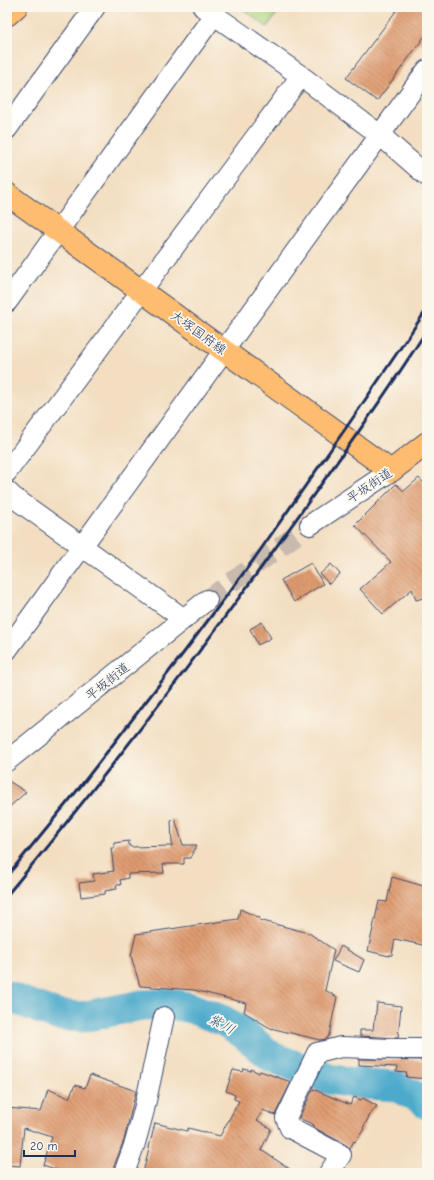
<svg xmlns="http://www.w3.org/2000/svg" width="434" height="1180" viewBox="0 0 434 1180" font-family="'Comic Neue','Klee One',sans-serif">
<defs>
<pattern id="building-back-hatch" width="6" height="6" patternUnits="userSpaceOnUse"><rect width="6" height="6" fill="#df9b6f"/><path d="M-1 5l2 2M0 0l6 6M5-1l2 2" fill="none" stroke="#b47f5e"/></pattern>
</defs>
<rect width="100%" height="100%" fill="#fbf7ec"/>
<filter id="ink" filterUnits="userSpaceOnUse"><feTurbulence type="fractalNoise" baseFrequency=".025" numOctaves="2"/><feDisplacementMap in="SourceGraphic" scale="8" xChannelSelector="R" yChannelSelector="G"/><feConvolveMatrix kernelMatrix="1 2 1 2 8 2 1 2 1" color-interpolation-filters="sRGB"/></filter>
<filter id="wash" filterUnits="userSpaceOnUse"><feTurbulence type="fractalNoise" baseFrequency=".012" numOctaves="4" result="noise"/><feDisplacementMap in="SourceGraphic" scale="16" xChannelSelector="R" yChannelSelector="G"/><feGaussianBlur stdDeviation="0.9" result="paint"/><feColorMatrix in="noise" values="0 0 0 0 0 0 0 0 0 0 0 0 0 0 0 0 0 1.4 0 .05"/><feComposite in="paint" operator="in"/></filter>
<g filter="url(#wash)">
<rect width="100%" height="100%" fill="#f3dec1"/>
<path fill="#add37d" stroke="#64816e" d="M240,7h42l-15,20z"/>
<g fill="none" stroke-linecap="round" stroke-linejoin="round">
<path stroke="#4daacc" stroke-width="31" d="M7,996l50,19 25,2 60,-12 29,-1 20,4 33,13 20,13 28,23 57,22 25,4 41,3 30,15 2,3"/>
</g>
<g id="blocks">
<path fill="url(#building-back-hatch)" d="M399,7h28v26l-50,68 -31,-23z
M419,478l8,8v111l-11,3 -4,-11 -29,25 -23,-25 31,-27 -36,-37 41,-41 8,7z
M311,563l12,21 -29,18 -13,-22z
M331,564l9,10 -11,10 -9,-10z
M262,622l9,16 -13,7 -8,-16z
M7,780l19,12 -19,17z
M175,819l8,26h14l-7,13h-6v6h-21l1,9 -36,1v4l-8,2 1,5h-5l1,4 -12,2v3l-24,3 -2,-14 15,-2 -1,-7 21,-3 -3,-23h3v-5l15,-2v5h1l1,1 41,-1 -1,-26z
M392,877l35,10v59l-32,-7 -3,16h-3v1l-21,-5 11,-50 8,1z
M240,909l20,9 -1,2 50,13 25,17 -9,40 12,7 -8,38 -3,4 -6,1 -50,-12 -26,-16 2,-9 -52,-13 -54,-4 -9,-30 5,-22 102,-15z
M341,946l23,14 -5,12 -26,-11z
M377,1003l24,3 -3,32 -38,-2v-6h13l1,-9 1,-1z
M359,1059l68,1v19l-21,-2 1,-4 -11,-1 1,-5 -38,-2z
M244,1069l7,2v-2l8,4 1,-2 31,11 -16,33 -12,-5 -6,10 14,9 -10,21 35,23h-153l12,-50 32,8 1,-3 32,8 19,-35 -5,-2 1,-4 -9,-4 7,-21 10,2z
M90,1075l46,16 -12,49 -11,29v4h-46l-24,-8 9,-28 -28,-9 -4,38 -13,-1v-57l34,3 7,-22 21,9 6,-13 10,3z
M313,1089l37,16 4,-8 7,3 2,-2 14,8 -6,7 -8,15 1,1 -9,13 -1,-1 -4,7 -4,-3 -33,-18 1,-2 -15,-7z"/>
</g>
</g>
<g filter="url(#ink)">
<use href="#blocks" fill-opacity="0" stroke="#3b496d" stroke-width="1"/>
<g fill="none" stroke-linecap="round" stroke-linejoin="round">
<path stroke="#c8bbad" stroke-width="20" stroke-dasharray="20 10" stroke-linecap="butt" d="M207,600l103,-75"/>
<g stroke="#3b496d" stroke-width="22">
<path id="minor" d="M203,7l98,69 79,59 47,41
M7,129l88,-122
M7,302l207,-287
M7,472l294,-396
M7,491l6,6 171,122
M310,525l81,-54
M7,650l420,-580
M7,761l200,-161
M124,1173l11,-30 9,-33 20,-93
M329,1173l12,-18 -51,-27 -4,-10 31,-65 24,-6 52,2h34"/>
</g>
<g stroke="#3b496d" stroke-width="24">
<path id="major" d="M7,194l384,277 36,-28"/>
</g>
<g stroke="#3b496d" stroke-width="24">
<path id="highway" d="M7,15l9,-8"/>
</g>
<use href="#minor" stroke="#fff" stroke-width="20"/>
<use href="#major" stroke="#fdbc6f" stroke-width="22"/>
<use href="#highway" stroke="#fdbc6f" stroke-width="22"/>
<path stroke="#1b2f5e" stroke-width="3" d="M7,876l73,-89 105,-136 69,-92 94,-134 79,-116
M7,895c92,-110 180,-225 264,-341 53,-74 107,-147 156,-224"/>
</g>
</g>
<g text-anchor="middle" stroke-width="3.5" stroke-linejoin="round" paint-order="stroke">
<g font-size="13" fill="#1b2f5e" stroke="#fbf7ec">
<text transform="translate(199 332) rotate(36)" y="5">大塚国府線</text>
<text transform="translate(369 485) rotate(-34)" y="5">平坂街道</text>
<text transform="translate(107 681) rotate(-39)" y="5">平坂街道</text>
</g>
<g font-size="14" font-style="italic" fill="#2c5a84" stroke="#fbf7ec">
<text transform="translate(222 1024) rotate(29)" y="5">紫川</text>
</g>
</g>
<rect width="434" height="1180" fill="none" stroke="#fbf7ec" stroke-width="24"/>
<path d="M24 1150v6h51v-6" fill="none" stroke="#1b2f5e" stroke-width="2"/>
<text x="30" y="1150" font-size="12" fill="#1b2f5e" stroke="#fbf7ec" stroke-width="3" paint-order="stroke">20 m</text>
</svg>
